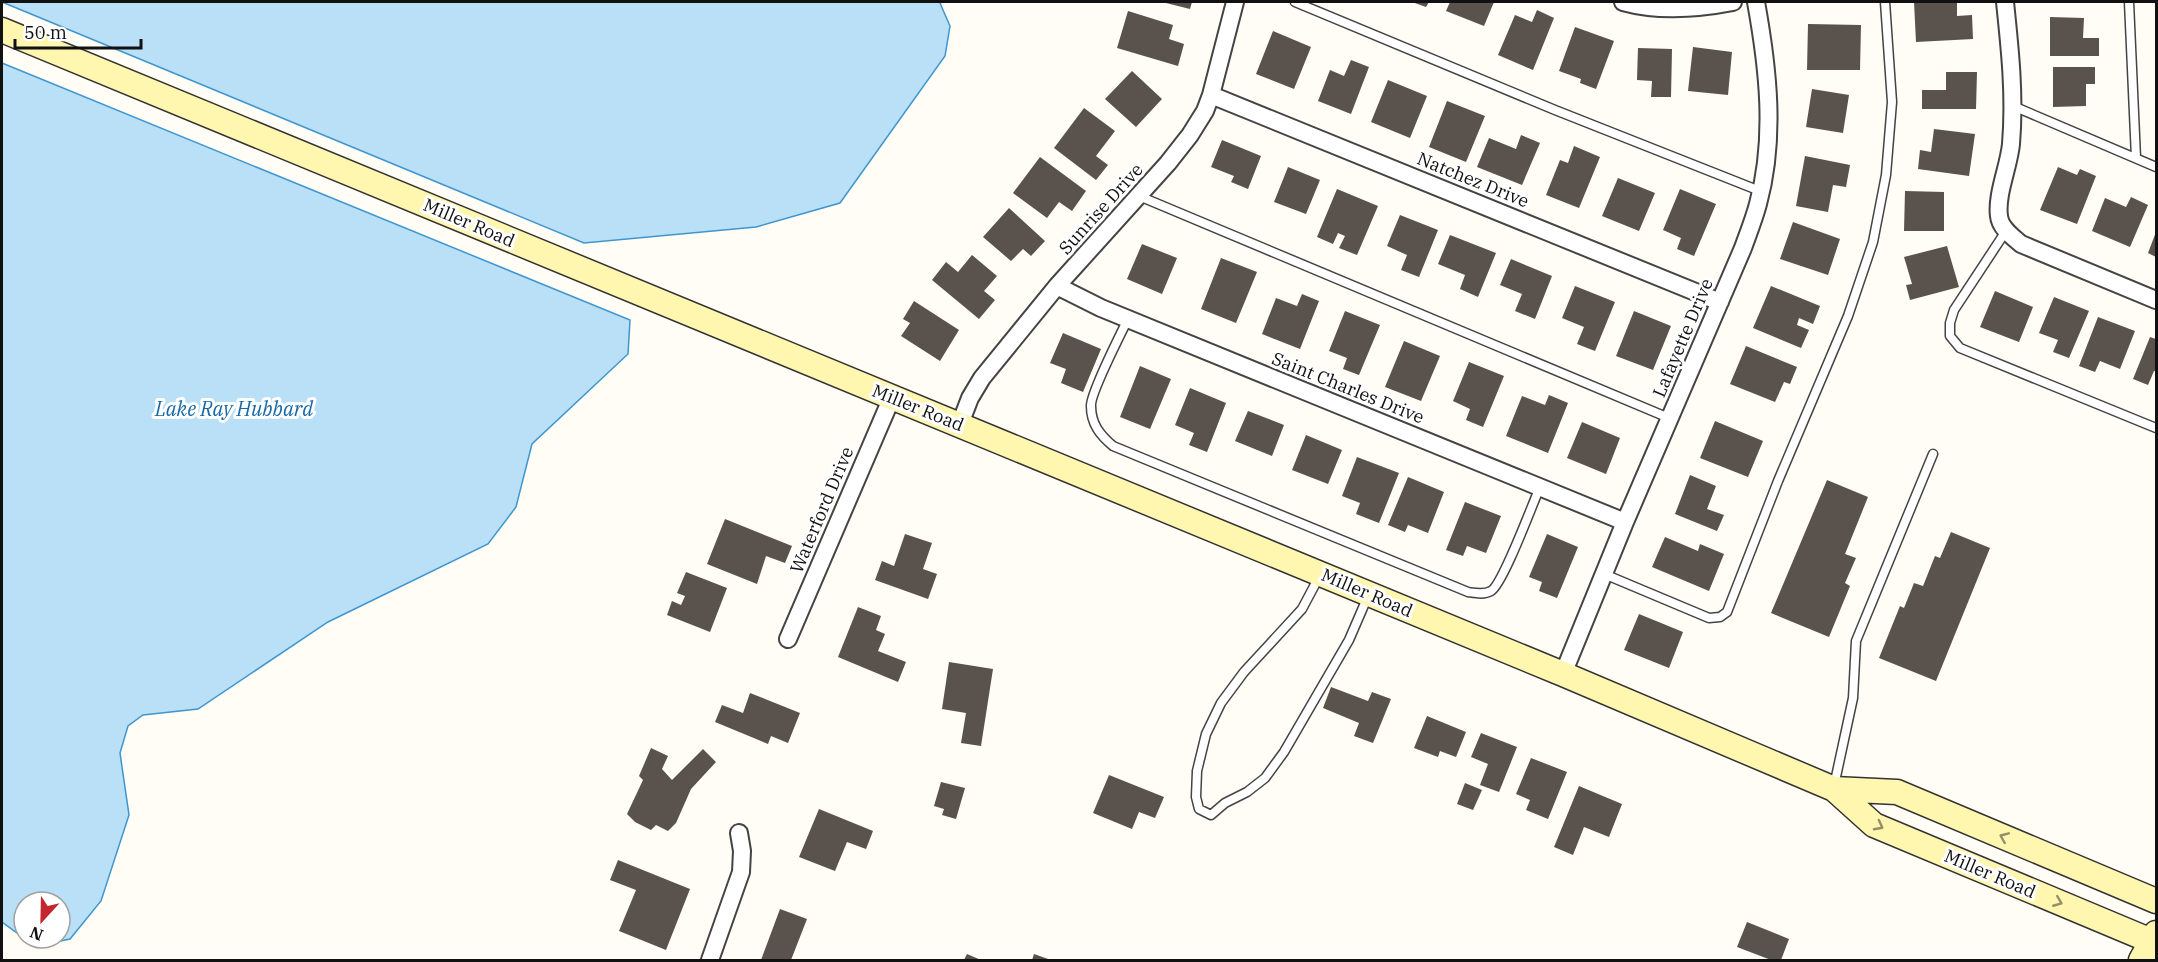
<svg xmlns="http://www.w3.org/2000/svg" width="2158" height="962" viewBox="0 0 2158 962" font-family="'IBM Plex Serif',serif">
<rect width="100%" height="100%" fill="#fffdf5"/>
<path fill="#b9e0f7" stroke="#3f96cf" stroke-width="1.5" d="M2,2h940l-2,1 10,23 -5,30 -105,147 -84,24 -172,16z
M2,63l628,257 -2,34 -96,90 -16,63 -28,37 -160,78 -130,87 -55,6 -15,11 -8,27 9,62 -28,86 -31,38 -34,7 -12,-8h36v-36h-36v36l-22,-16z"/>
<path fill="#5a524d" d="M1162,2h30l-2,7z
M1412,2h17l-3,5z
M1450,2h44l-10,24 -38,-15z
M1914,2h43v14l15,-1 1,24 -57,3z
M1537,10l17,8 -21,52 -35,-15 17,-40 17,7z
M1128,11l45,14 -4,14 15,5 -6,22 -61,-18z
M2050,17l34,1 -1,20h16v18h-49z
M1808,24l53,1 -1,45h-53z
M1575,27l39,14 -18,48 -16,-6 1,-4 -22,-8z
M1273,31l38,16 -17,42 -38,-15z
M1693,47l39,5 -4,43 -40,-4z
M1638,48l34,1 -1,48h-20l1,-16 -15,-1z
M1351,60l18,7 -18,47 -33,-13 12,-31 14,6z
M2053,67h42v17h-9v22l-33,1z
M1132,71l30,28 -26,28 -31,-28z
M1946,72h31l-1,37h-54v-19h24z
M1388,80l39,16 -17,42 -39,-16z
M1812,89l37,6 -6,38 -37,-6z
M1447,101l38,15 -19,46 -37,-15z
M1084,108l31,23 -19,25 12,9 -12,15 -42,-32z
M1934,129l41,5 -6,42 -51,-7 2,-19 11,2z
M1521,135l19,8 -18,42 -45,-18 12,-29 27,11z
M1222,140l39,16 -13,33 -17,-7 3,-6 -23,-9z
M1574,146l26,11 -21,51 -33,-13 14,-35 8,3z
M1805,156l45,9 -4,22 -13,-2 -5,27 -32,-6z
M1040,157l46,34 -14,20 -13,-9 -12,16 -34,-25z
M1288,167l32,13 -14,34 -32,-12z
M2058,167l19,8 3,-6 16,7 -19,48 -37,-14z
M1618,178l37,15 -16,38 -37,-15z
M1337,189l41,17 -21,49 -18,-7 6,-12 -7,-3 -5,11 -16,-7z
M1680,189l36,15 -22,52 -17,-7 4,-11 -18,-8z
M1905,191l39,1v39h-40z
M2131,197l17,8 -18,42 -38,-16 13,-33 21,9z
M1009,208l36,33 -14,15 -8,-7 -12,12 -28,-24z
M1400,215l38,15 -19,47 -18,-7 6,-15 -20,-9z
M1793,222l47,17 -12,36 -48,-16z
M2156,232v25l-8,-4z
M1450,235l46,18 -18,44 -18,-8 5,-14 -27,-11z
M1142,244l35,14 -15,36 -35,-15z
M1947,246l12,41 -49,13 -4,-15 6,-1 -8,-27z
M972,255l25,21 -13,15 11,9 -16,19 -47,-39 14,-18 12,10z
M1221,258l36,14 -21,51 -35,-14z
M1511,259l41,17 -17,43 -20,-8 7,-17 -22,-9z
M1575,286l40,16 -20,49 -18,-7 7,-17 -22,-9z
M1771,286l49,20 -7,18 -14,-6 -2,7 12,5 -8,18 -48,-20z
M1995,291l38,16 -14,35 -39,-15z
M1302,294l17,7 -19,48 -38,-15 14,-36 21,8z
M2054,297l35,14 -20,47 -16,-6 5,-12 -19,-7z
M914,301l45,29 -19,31 -39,-25 9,-13 -7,-4z
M1345,311l35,14 -21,50 -16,-6 4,-11 -18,-7z
M1634,311l37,15 -18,44 -37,-14z
M2098,317l37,14 -15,38 -20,-8 -5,11 -16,-6z
M1063,333l38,16 -18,43 -22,-9 5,-14 -16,-6z
M2150,337l6,2v32h-2l-6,14 -15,-6z
M1404,341l36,15 -19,45 -36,-14z
M1746,346l51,21 -7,17 -6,-2 -9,20 -45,-18z
M1469,362l35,14 -21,51 -17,-7 4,-11 -17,-8z
M1140,366l31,13 -21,50 -30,-12z
M1190,388l36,15 -19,49 -18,-7 5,-12 -19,-8z
M1549,395l19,8 -20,50 -42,-17 16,-40 23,9z
M1248,411l36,14 -12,31 -37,-15z
M1715,421l48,20 -15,36 -48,-19z
M1582,422l38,16 -14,36 -39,-16z
M1306,435l36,15 -14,34 -36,-14z
M1357,457l42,16 -20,50 -23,-9 4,-11 -18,-7z
M1690,475l26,11 -9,23 17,6 -7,16 -42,-17z
M1408,477l36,15 -16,41 -20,-8 -3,7 -17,-7z
M1827,480l41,17 -23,57 11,4 -11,25 5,3 -21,51 -58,-24z
M1465,502l36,14 -15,37 -19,-7 -4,10 -17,-6z
M725,519l67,27 -7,17 -19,-7 -9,28 -50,-20z
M1951,532l39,16 -54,133 -57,-23 21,-52 4,2 10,-25 9,3 12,-30 5,2z
M905,534l27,9 -9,26 14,5 -9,25 -53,-19 7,-19 12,5z
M1547,534l31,13 -21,51 -18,-7 3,-9 -13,-5z
M1665,537l33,14 2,-7 24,10 -15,37 -57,-24z
M686,572l41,16 -17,44 -43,-17 5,-14 9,4 4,-9 -8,-3z
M858,607l23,9 -5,14 9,4 -7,17 28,11 -8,20 -60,-25z
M1639,614l44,18 -14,36 -45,-18z
M949,662l44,7 -12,77 -20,-3 5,-30 -24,-4z
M1331,687l37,14 4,-9 19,7 -18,44 -19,-7 5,-13 -36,-15z
M750,693l50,20 -12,30 -17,-7 -3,8 -53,-22 7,-17 21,8z
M1427,716l39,16 -10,25 -16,-6 -2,6 -24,-9z
M1481,733l36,14 -18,45 -19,-7 8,-21 -17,-7z
M651,748l17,8 -6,13 10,11 31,-31 13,13 -25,27 -15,34 -8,8 -12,-6 -5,5 -16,-8 -8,-8 16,-34 -4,-4z
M1531,758l36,14 -19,47 -22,-9 4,-10 -14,-6z
M1109,775l55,22 -9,21 -16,-6 -7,17 -39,-16z
M941,782l24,6 -9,31 -14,-4 2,-6 -10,-3z
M1465,783l17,7 -9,20 -16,-6z
M1579,786l43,18 -13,33 -25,-10 -11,28 -19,-8z
M819,809l54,22 -7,18 -19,-7 -12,29 -36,-14z
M618,860l72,29 -24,61 -47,-19 17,-41 -26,-10z
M780,909l27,10 -16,41h-30z
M1747,922l42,17 -8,21h-10l-34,-13z
M967,954l14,6h-17z
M1034,954l17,6h-19z"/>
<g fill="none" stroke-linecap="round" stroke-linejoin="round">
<g stroke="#444" stroke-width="11">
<path id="lane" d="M1295,2l260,108 205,81
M2129,2l7,156
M2013,106l143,61
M1139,196l530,222
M2006,231l-52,79 -4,13v13l10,12 196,80
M1128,319c-7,14 -38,76 -37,87 0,18 9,29 22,40l355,146c7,1 16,3 23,-1 12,-7 41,-86 49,-104
M1604,574l105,44 11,-1 7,-5 51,-131 70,-165 25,-74 13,-67 6,-73 -7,-100
M1319,577l-17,32 -58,63 -23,31 -15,31 -9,37 -1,26 3,12 12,6 14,-12 22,-11 18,-14 19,-26 65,-112 19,-44
M1834,786l19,-88 3,-57 77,-187"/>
</g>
<g stroke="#444" stroke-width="20">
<path id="street" d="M1623,2c36,10 74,7 110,0
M2005,2c5,47 10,94 6,142 -2,22 -15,51 -12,72 1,12 14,21 22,28l135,56
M1211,95l509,207
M1057,286l44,22 524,214
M960,424l10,-26 12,-20 75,-92 111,-123 22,-28 15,-24 6,-16 24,-93
M788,639l104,-242
M1563,674l62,-152 118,-274c5,-14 11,-29 15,-44 18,-66 10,-136 -2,-202
M710,960l31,-88 1,-21 -3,-18"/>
</g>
<g stroke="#333" stroke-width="27">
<path id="secondary" d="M2,30l1561,644 271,115 40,36 282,118
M1834,789l63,3 259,109
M2141,960l15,-27"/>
</g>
<use href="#lane" stroke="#fff" stroke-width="8"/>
<use href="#street" stroke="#fff" stroke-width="16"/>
<use href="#secondary" stroke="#fff6b0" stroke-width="24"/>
</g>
<defs><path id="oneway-chevron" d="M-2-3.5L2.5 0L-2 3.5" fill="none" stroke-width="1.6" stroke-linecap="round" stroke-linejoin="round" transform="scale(1.5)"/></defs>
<g stroke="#948f68">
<use href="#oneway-chevron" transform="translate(1879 826) rotate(28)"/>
<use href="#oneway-chevron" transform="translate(2004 837) rotate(-157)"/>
<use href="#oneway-chevron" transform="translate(2058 902) rotate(22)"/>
</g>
<g text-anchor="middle" stroke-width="6" stroke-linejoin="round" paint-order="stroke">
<g font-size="18" fill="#111" stroke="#fff">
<text transform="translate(1473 180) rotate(22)" y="6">Natchez Drive</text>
<text transform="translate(1101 209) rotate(-48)" y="6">Sunrise Drive</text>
<text transform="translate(469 223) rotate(23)" y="6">Miller Road</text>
<text transform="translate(1683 338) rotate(-67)" y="6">Lafayette Drive</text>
<text transform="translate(1348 388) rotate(22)" y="6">Saint Charles Drive</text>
<text transform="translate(918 408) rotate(22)" y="6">Miller Road</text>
<text transform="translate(822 510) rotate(-67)" y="6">Waterford Drive</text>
<text transform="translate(1367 593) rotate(23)" y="6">Miller Road</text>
<text transform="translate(1990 874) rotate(23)" y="6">Miller Road</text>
</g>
<g font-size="20" font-style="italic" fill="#1768a6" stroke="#fff">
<text x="234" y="416">Lake Ray Hubbard</text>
</g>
</g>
<rect width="2158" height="962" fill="none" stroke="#111111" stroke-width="6"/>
<g transform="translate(42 920) rotate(202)"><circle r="28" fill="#ffffff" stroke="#a0a0a0" stroke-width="1.5"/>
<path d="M0-4.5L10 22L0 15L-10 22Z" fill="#c4262e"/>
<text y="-9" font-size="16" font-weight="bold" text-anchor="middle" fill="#111111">N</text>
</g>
<path d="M15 39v9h126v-9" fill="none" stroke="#111111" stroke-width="3"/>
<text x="24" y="39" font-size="18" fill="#111111" stroke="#ffffff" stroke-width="4.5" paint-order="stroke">50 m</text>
</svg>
